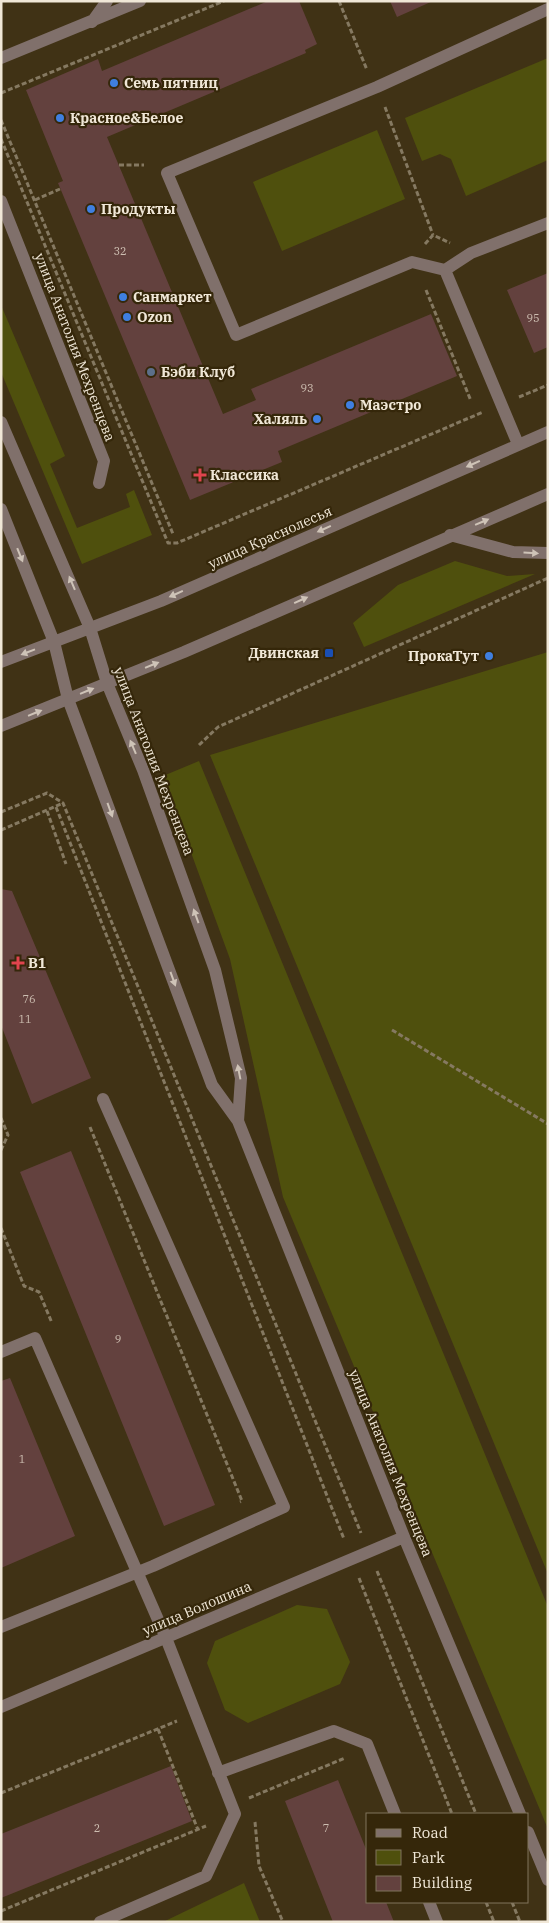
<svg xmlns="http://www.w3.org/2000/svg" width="549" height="1923" viewBox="0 0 549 1923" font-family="'IBM Plex Serif',serif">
<rect width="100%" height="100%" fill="#403215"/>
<path fill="#4f500d" d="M548,58v102l-82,36 -15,-37 -11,-5 -18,7 -17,-43z
M377,130l28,69 -123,52 -29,-69z
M1,305l64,151 -15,8 27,64 53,-21 -4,-13 8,-4 18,45 -70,29 -81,-192z
M455,561l52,15 28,-2 -171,73 -11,-24 45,-38z
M548,652v922l-338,-819z
M199,761l349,846v222l-265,-632 -53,-238 -67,-183z
M297,1605l30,4 23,53 -10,22 -92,39 -23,-13 -18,-47 8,-22z
M244,1883l16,39h-97z"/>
<path fill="#63413e" d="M268,1h31l18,43 -12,6 1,3 -199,84 116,277 33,-14 -5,-11 180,-75 26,62 -179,75 4,11 -92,38 -132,-317 5,-2 -37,-91 72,-31 4,12z
M390,1h43l-36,16z
M548,273v74l-14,6 -27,-63z
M1,889l11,2 79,187 -59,26 -31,-79z
M71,1151l144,354 -51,21 -144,-354z
M10,1378l65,158 -74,32v-187z
M171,1766l21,55 -191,77v-64z
M338,1780l30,74v48h18l8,20h-61l-48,-121z"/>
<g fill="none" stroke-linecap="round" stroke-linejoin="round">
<path stroke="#857961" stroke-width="3" stroke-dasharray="5 2.5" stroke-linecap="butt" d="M339,1l28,69
M1,93l223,-92
M385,107l48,128
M1,120l172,414
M1,139l167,404h9l306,-131
M119,165h25
M35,200l25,-11
M425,244l8,-9 17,8
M426,290l45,111
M519,397l29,-12
M199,745l19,-18 330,-149
M56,807l288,732
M47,811l19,53
M1,812l46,-19 16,10 298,730
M1,830l62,-27
M392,1030l156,94
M1,1118l7,17 -7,15
M90,1127l152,374 -2,1
M1,1228l23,58 15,6 13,31
M377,1571l99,243
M359,1578l93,236
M158,1729l40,101
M1,1793l176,-72
M249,1798l96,-40
M255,1822l4,44 24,56
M486,1902l8,20
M512,1902l8,20
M1,1911l205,-85"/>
<path stroke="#80706b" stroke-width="12" d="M548,9l-171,78 -210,86 69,162 176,-73 33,8 26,-17 77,-30
M92,22l15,-21
M1,58l139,-57
M1,201l103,260 -5,22
M445,270l73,174
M1,422l89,206 17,55 36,87 72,200 26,108 -3,43
M1,509l53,133 14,57 144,386 26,36 166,416 116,277
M450,535l63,17 35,1
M1,662l160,-61 387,-169
M1,726l183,-74 364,-158
M1,1352l34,-14 131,300 69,176 -29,62 -106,46
M1,1627l152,-61 131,-59 -181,-408
M1,1707l403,-170
M218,1773l116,-42 33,13 28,70
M528,1832l20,48
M429,1902l8,20"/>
</g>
<defs><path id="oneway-solid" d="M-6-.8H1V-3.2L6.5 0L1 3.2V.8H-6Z" transform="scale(1.25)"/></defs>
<g fill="#cec3b7">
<use href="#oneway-solid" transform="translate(473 464) rotate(156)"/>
<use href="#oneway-solid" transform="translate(482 522) rotate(-23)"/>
<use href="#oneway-solid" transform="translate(324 529) rotate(156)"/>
<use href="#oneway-solid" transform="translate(531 553) rotate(3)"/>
<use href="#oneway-solid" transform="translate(20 555) rotate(68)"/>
<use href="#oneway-solid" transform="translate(72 583) rotate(-113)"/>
<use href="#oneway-solid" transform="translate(176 594) rotate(156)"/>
<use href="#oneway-solid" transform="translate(301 600) rotate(-24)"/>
<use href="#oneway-solid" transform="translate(28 652) rotate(159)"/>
<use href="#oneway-solid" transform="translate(152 665) rotate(-22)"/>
<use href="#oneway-solid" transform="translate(87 691) rotate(-22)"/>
<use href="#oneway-solid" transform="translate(35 713) rotate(-22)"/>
<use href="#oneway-solid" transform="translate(133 747) rotate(-113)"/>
<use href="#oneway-solid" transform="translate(110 810) rotate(70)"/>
<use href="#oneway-solid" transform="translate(196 916) rotate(-110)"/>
<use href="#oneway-solid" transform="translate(173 979) rotate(70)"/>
<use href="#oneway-solid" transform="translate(239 1072) rotate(-101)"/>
</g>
<g fill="#3f7fe0" stroke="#35270a" stroke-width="2">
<circle cx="114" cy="83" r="5"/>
<circle cx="60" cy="118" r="5"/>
<circle cx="91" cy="209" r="5"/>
<circle cx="123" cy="297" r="5"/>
<circle cx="127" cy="317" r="5"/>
<circle cx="350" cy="405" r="5"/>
<circle cx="317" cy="419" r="5"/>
<circle cx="489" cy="656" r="5"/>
</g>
<circle fill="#5c6f8a" stroke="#35270a" stroke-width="2" cx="151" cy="372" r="5"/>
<g fill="#e0444e" stroke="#35270a" stroke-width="2">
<path d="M197.5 467.5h5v5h5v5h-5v5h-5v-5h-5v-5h5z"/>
<path d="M15.5 955.5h5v5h5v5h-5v5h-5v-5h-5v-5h5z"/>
</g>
<rect fill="#1a4fb4" stroke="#35270a" stroke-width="2" x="324" y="648" width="10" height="10" rx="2.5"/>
<g text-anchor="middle" stroke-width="4.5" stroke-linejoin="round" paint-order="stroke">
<g font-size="11" fill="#cdbeb1">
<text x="120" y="255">32</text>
<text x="533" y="322">95</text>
<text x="307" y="392">93</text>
<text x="29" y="1003">76</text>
<text x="25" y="1023">11</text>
<text x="118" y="1343">9</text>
<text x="22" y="1463">1</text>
<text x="97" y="1832">2</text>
<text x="326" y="1832">7</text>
</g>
<g font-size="14" font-weight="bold" fill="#f0e7d7" stroke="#35270a" text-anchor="start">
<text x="124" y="88">Семь пятниц</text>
<text x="70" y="123">Красное&amp;Белое</text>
<text x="101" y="214">Продукты</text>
<text x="133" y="302">Санмаркет</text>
<text x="137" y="322">Ozon</text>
<text x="161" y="377">Бэби Клуб</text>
<text x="360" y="410">Маэстро</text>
<text x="307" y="424" text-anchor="end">Халяль</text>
<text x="210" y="480">Классика</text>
<text x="319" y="658" text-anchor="end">Двинская</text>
<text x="479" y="661" text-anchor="end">ПрокаТут</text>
<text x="28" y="968">B1</text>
</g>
<g font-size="14" fill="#f0e7d7" stroke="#35270a">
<text transform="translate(75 347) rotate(69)" y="5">улица Анатолия Мехренцева</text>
<text transform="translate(270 537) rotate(-24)" y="5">улица Краснолесья</text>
<text transform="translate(154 761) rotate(69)" y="5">улица Анатолия Мехренцева</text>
<text transform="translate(391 1463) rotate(68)" y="5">улица Анатолия Мехренцева</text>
<text transform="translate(197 1608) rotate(-23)" y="5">улица Волошина</text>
</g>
</g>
<rect width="549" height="1923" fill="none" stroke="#f0e7d7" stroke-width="5"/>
<rect x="366" y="1813" width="162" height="90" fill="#35270a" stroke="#80745c"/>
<rect x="376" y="1829" width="25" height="8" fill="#80706b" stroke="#80745c"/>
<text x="412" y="1838" font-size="15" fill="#f0e7d7">Road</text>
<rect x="376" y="1850" width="25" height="15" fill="#4f500d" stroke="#80745c"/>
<text x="412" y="1863" font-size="15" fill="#f0e7d7">Park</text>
<rect x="376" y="1876" width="25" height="15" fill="#63413e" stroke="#80745c"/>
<text x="412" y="1888" font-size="15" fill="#f0e7d7">Building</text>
</svg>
